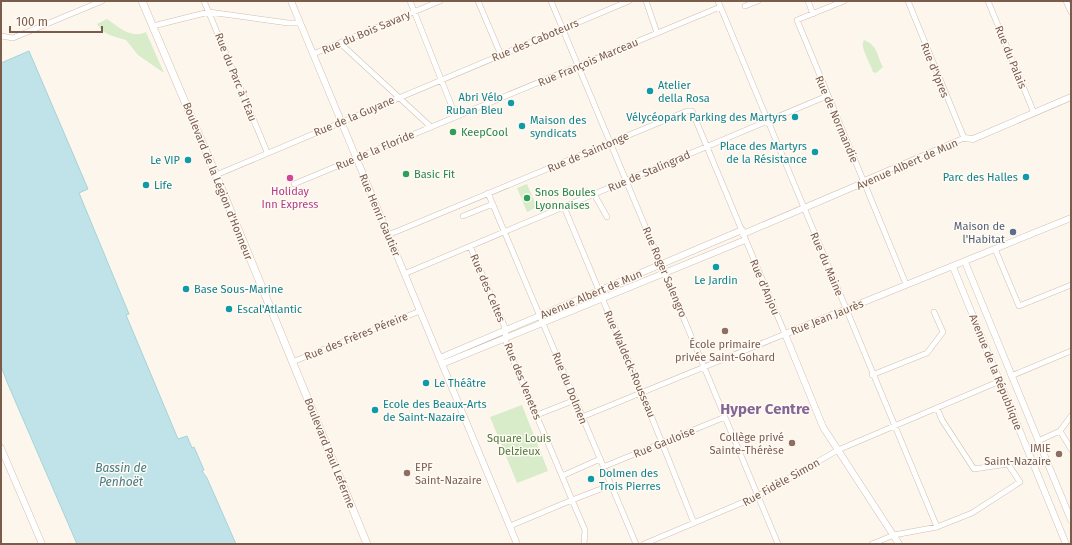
<svg xmlns="http://www.w3.org/2000/svg" width="1072" height="545" viewBox="0 0 1072 545" font-family="'Fira Sans',sans-serif">
<rect width="100%" height="100%" fill="#fdf6ec"/>
<path fill="#d8ecc9" d="M107,19c13,9 24,20 39,13l18,41 -26,-18 -12,-15c-12,-4 -22,-4 -29,-16z
M864,40c14,5 13,17 19,27l-7,6 -3,-1c-2,-8 -14,-25 -9,-32z
M527,184l10,23 -10,5 -10,-24z
M522,405l26,66 -31,12 -27,-66z"/>
<path fill="#bfe3e8" stroke="#a5d3da" d="M29,51l59,138 -9,4 50,121 -3,1 52,124 9,-3 5,12 2,-1 10,23 -2,1 5,7 29,66h-159l-70,-162 -6,-16v-303z"/>
<g fill="none" stroke-linecap="round" stroke-linejoin="round">
<g stroke="#d1beb0" stroke-width="6">
<path id="minor" d="M204,1l63,151
M410,1l46,116
M478,1l23,54
M551,1l227,543
M646,1l11,32
M718,1l219,526
M808,1l5,13
M844,1l-47,19 109,264
M988,1l46,112
M1066,1l5,11
M745,6l13,-5
M153,26l56,-14 79,11h12
M1,36l12,2 89,-37
M340,43l91,84
M313,54l127,-53
M216,175l413,-174
M863,181l101,-43 -56,-137
M294,184l426,-177
M488,193l148,351
M594,194l13,23
M564,207l78,186 52,130
M463,216l30,-12
M388,235l299,-124h5l93,223 -203,83
M470,246l36,84 -1,9 5,14 52,123
M995,249l24,57 52,-21
M404,274l423,-178
M292,362l128,-51
M872,375l55,-22 16,-21 -9,-20
M1011,376l60,-25
M537,415l38,-15
M1060,431l11,18
M1038,441l22,-10 11,-15
M600,459l-38,17 10,24 39,-15
M603,467l122,-50
M510,526l62,-26 13,30 -1,14
M644,544l114,-48 80,-46 162,-69
M872,544l22,-9 43,-8 35,-14 48,-31 -12,-18 -34,5 -32,-49 -5,-12"/>
</g>
<g stroke="#d1beb0" stroke-width="7">
<path id="tertiary" d="M291,1l226,543
M964,138l9,1 98,-42
M743,234l115,-49 5,-4
M965,262l106,258
M953,267l113,277
M440,358l302,-128
M442,364l303,-124
M1,448l41,96
M899,544l-76,-117 -38,-93 286,-116"/>
</g>
<g stroke="#d6c0b0" stroke-width="8">
<path id="secondary" d="M142,1l74,174 151,369"/>
</g>
<use href="#minor" stroke="#fff" stroke-width="5"/>
<use href="#tertiary" stroke="#fff" stroke-width="6"/>
<use href="#secondary" stroke="#fff" stroke-width="7"/>
</g>
<g fill="#0f9aa8" stroke="#fffaf3" stroke-width="1.5">
<circle cx="650" cy="91" r="4"/>
<circle cx="511" cy="103" r="4"/>
<circle cx="795" cy="117" r="4"/>
<circle cx="522" cy="126" r="4"/>
<circle cx="815" cy="152" r="4"/>
<circle cx="188" cy="160" r="4"/>
<circle cx="1026" cy="177" r="4"/>
<circle cx="146" cy="185" r="4"/>
<circle cx="716" cy="267" r="4"/>
<circle cx="186" cy="289" r="4"/>
<circle cx="229" cy="309" r="4"/>
<circle cx="426" cy="383" r="4"/>
<circle cx="375" cy="410" r="4"/>
<circle cx="591" cy="479" r="4"/>
</g>
<g fill="#2e9e5b" stroke="#fffaf3" stroke-width="1.5">
<circle cx="453" cy="132" r="4"/>
<circle cx="406" cy="174" r="4"/>
<circle cx="527" cy="198" r="4"/>
</g>
<circle fill="#d1479c" stroke="#fffaf3" stroke-width="1.5" cx="290" cy="178" r="4"/>
<circle fill="#5c6f8a" stroke="#fffaf3" stroke-width="1.5" cx="1013" cy="232" r="4"/>
<g fill="#8d6e63" stroke="#fffaf3" stroke-width="1.5">
<circle cx="725" cy="331" r="4"/>
<circle cx="792" cy="443" r="4"/>
<circle cx="1059" cy="454" r="4"/>
<circle cx="407" cy="473" r="4"/>
</g>
<g text-anchor="middle" stroke-width="3" stroke-linejoin="round" paint-order="stroke">
<g font-size="11" fill="#7a5c4d" stroke="#fffaf3">
<text transform="translate(366 32) rotate(-23)" y="4">Rue du Bois Savary</text>
<text transform="translate(535 40) rotate(-23)" y="4">Rue des Caboteurs</text>
<text transform="translate(1011 57) rotate(68)" y="4">Rue du Palais</text>
<text transform="translate(588 62) rotate(-23)" y="4">Rue François Marceau</text>
<text transform="translate(935 70) rotate(68)" y="4">Rue d'Ypres</text>
<text transform="translate(236 77) rotate(68)" y="4">Rue du Parc à l'Eau</text>
<text transform="translate(354 116) rotate(-23)" y="4">Rue de la Guyane</text>
<text transform="translate(837 119) rotate(67)" y="4">Rue de Normandie</text>
<text transform="translate(375 150) rotate(-23)" y="4">Rue de la Floride</text>
<text transform="translate(588 152) rotate(-23)" y="4">Rue de Saintonge</text>
<text transform="translate(907 164) rotate(-24)" y="4">Avenue Albert de Mun</text>
<text transform="translate(649 171) rotate(-23)" y="4">Rue de Stalingrad</text>
<text transform="translate(218 181) rotate(68)" y="4">Boulevard de la Légion d'Honneur</text>
<text transform="translate(380 215) rotate(67)" y="4">Rue Henri Gautier</text>
<text transform="translate(827 264) rotate(67)" y="4">Rue du Maine</text>
<text transform="translate(665 272) rotate(67)" y="4">Rue Roger Salengro</text>
<text transform="translate(765 287) rotate(67)" y="4">Rue d'Anjou</text>
<text transform="translate(488 288) rotate(67)" y="4">Rue des Celtes</text>
<text transform="translate(591 294) rotate(-23)" y="4">Avenue Albert de Mun</text>
<text transform="translate(827 317) rotate(-22)" y="4">Rue Jean Jaurès</text>
<text transform="translate(356 336) rotate(-22)" y="4">Rue des Frères Péreire</text>
<text transform="translate(630 364) rotate(67)" y="4">Rue Waldeck-Rousseau</text>
<text transform="translate(996 372) rotate(68)" y="4">Avenue de la République</text>
<text transform="translate(523 381) rotate(68)" y="4">Rue des Venetes</text>
<text transform="translate(570 388) rotate(68)" y="4">Rue du Dolmen</text>
<text transform="translate(664 442) rotate(-22)" y="4">Rue Gauloise</text>
<text transform="translate(330 453) rotate(68)" y="4">Boulevard Paul Leferme</text>
<text transform="translate(781 482) rotate(-29)" y="4">Rue Fidèle Simon</text>
</g>
<g font-size="11" fill="#0d838f" stroke="#fffaf3" text-anchor="start">
<text x="658" y="89">Atelier<tspan x="658" dy="13">della Rosa</tspan></text>
<text x="503" y="101" text-anchor="end">Abri Vélo<tspan x="503" dy="13">Ruban Bleu</tspan></text>
<text x="787" y="121" text-anchor="end">Vélycéopark Parking des Martyrs</text>
<text x="530" y="124">Maison des<tspan x="530" dy="13">syndicats</tspan></text>
<text x="807" y="150" text-anchor="end">Place des Martyrs<tspan x="807" dy="13">de la Résistance</tspan></text>
<text x="180" y="164" text-anchor="end">Le VIP</text>
<text x="1018" y="181" text-anchor="end">Parc des Halles</text>
<text x="154" y="189">Life</text>
<text x="716" y="284" text-anchor="middle">Le Jardin</text>
<text x="194" y="293">Base Sous-Marine</text>
<text x="237" y="313">Escal'Atlantic</text>
<text x="434" y="387">Le Théâtre</text>
<text x="383" y="408">Ecole des Beaux-Arts<tspan x="383" dy="13">de Saint-Nazaire</tspan></text>
<text x="599" y="477">Dolmen des<tspan x="599" dy="13">Trois Pierres</tspan></text>
</g>
<g font-size="11" fill="#27864d" stroke="#fffaf3" text-anchor="start">
<text x="461" y="136">KeepCool</text>
<text x="414" y="178">Basic Fit</text>
<text x="535" y="196">Snos Boules<tspan x="535" dy="13">Lyonnaises</tspan></text>
</g>
<g font-size="11" fill="#b23c85" stroke="#fffaf3">
<text x="290" y="195">Holiday<tspan x="290" dy="13">Inn Express</tspan></text>
</g>
<g font-size="11" fill="#4e5e75" stroke="#fffaf3" text-anchor="end">
<text x="1005" y="230">Maison de<tspan x="1005" dy="13">l'Habitat</tspan></text>
</g>
<g font-size="11" fill="#785e54" stroke="#fffaf3" text-anchor="end">
<text x="725" y="348" text-anchor="middle">École primaire<tspan x="725" dy="13">privée Saint-Gohard</tspan></text>
<text x="784" y="441">Collège privé<tspan x="784" dy="13">Sainte-Thérèse</tspan></text>
<text x="1051" y="452">IMIE<tspan x="1051" dy="13">Saint-Nazaire</tspan></text>
<text x="415" y="471" text-anchor="start">EPF<tspan x="415" dy="13">Saint-Nazaire</tspan></text>
</g>
<g font-size="11" fill="#537a41" stroke="#fffaf3">
<text x="519" y="442">Square Louis<tspan x="519" dy="13">Delzieux</tspan></text>
</g>
<g font-size="12" font-style="italic" fill="#437c86" stroke="#fffaf3">
<text x="121" y="472">Bassin de<tspan x="121" dy="14">Penhoët</tspan></text>
</g>
<g font-size="15" font-weight="bold" fill="#846695" stroke="#fffaf3">
<text x="765" y="414">Hyper Centre</text>
</g>
</g>
<rect width="1072" height="545" fill="none" stroke="#7a5c4d" stroke-width="4"/>
<path d="M10 26v6h92v-6" fill="none" stroke="#7a5c4d" stroke-width="2"/>
<text x="16" y="26" font-size="12" fill="#7a5c4d" stroke="#fffaf3" stroke-width="3" paint-order="stroke">100 m</text>
</svg>
